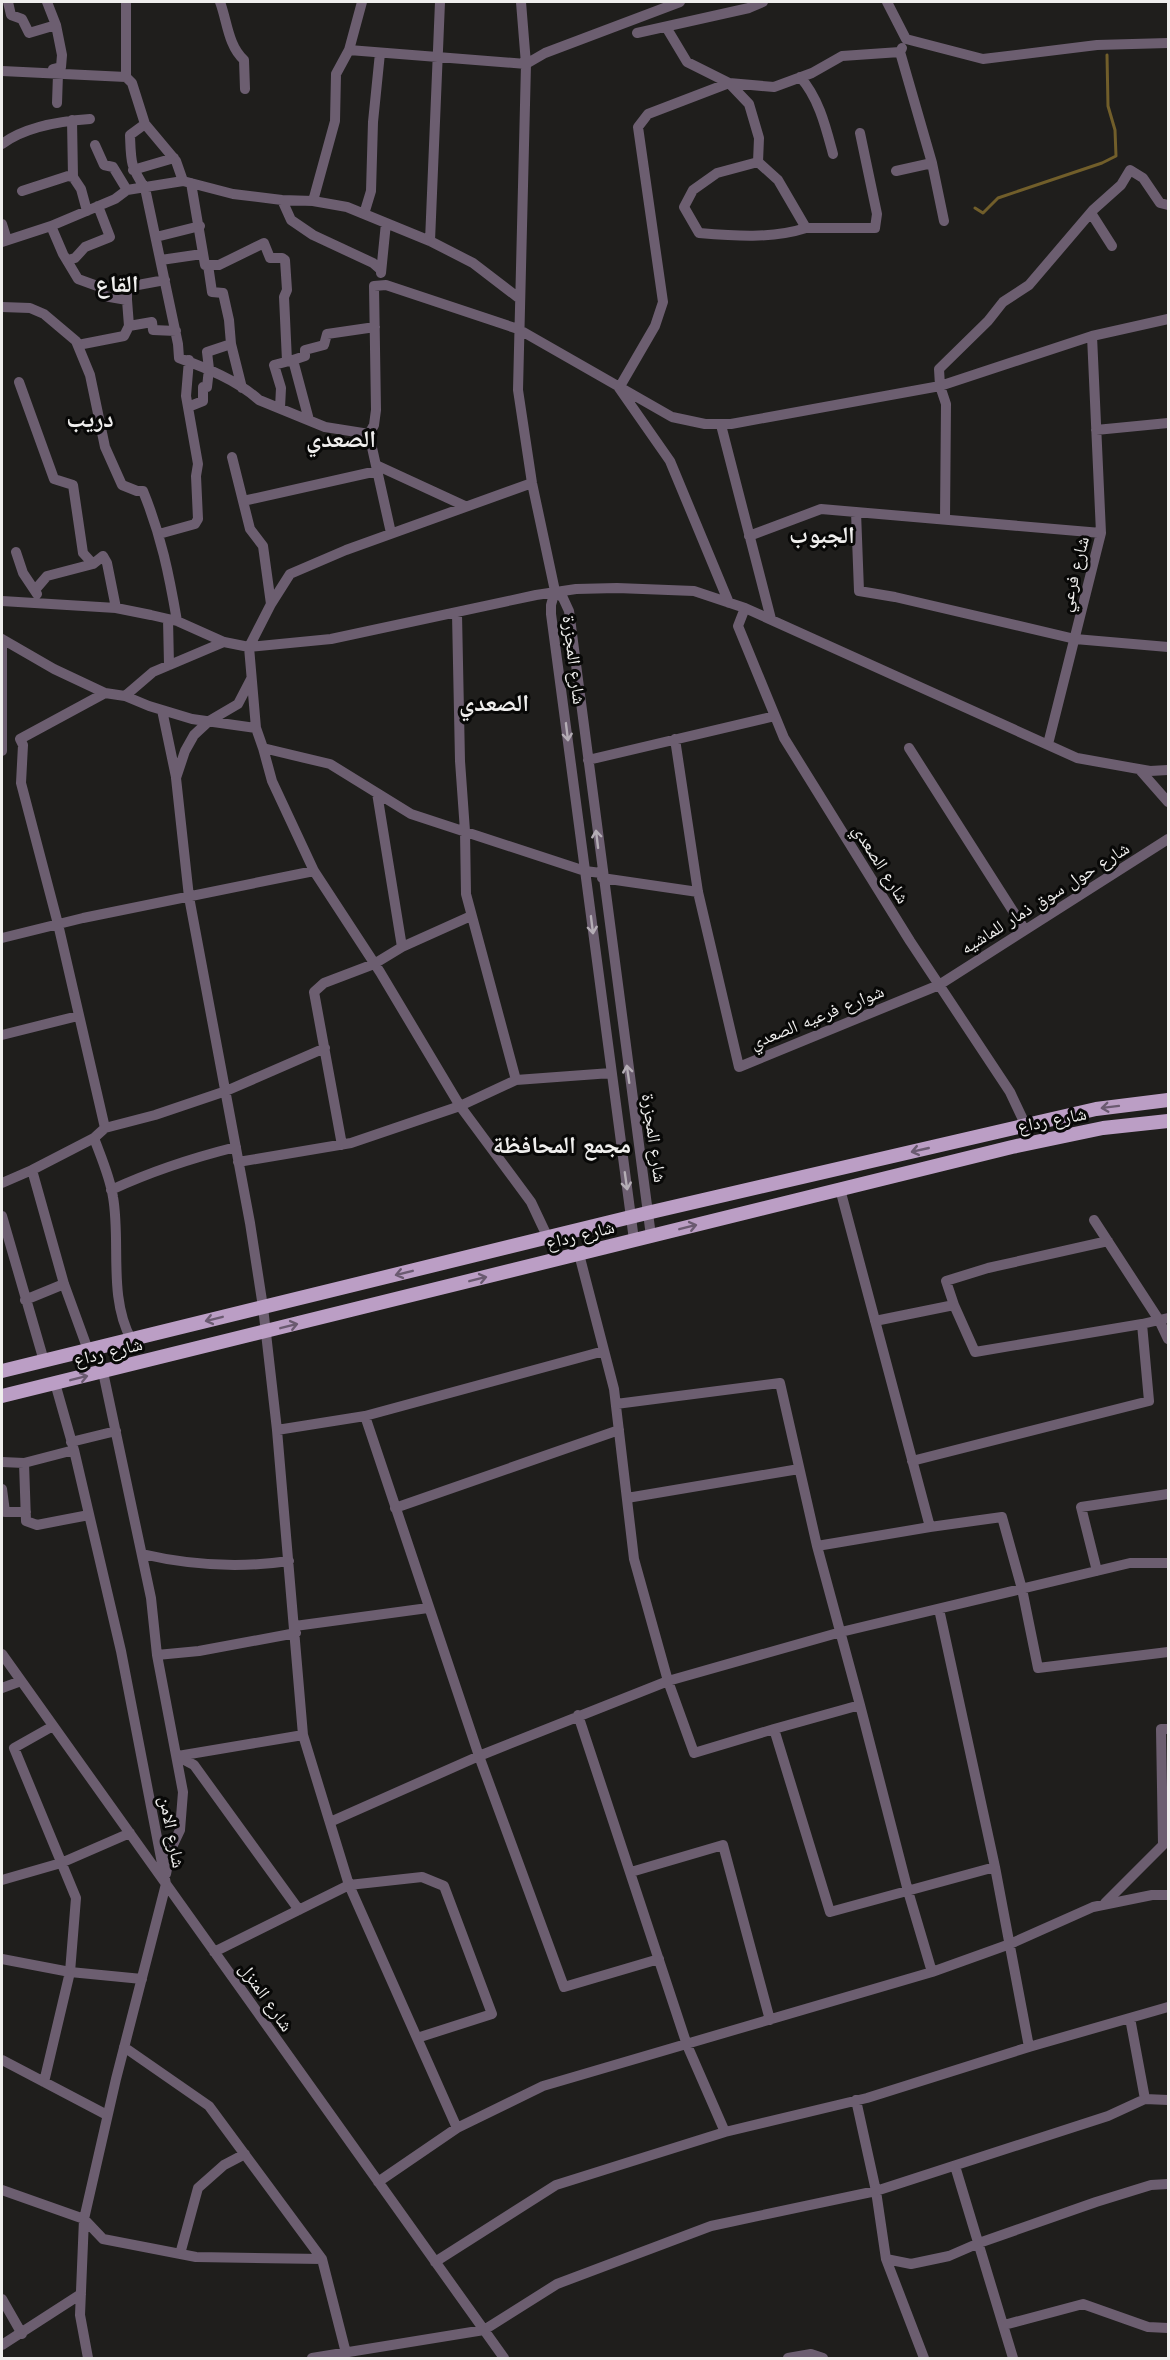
<svg xmlns="http://www.w3.org/2000/svg" width="1170" height="2360" viewBox="0 0 1170 2360" font-family="'Work Sans','Noto Naskh Arabic',sans-serif">
<rect width="100%" height="100%" fill="#1f1e1c"/>
<g fill="none" stroke-linecap="round" stroke-linejoin="round">
<path stroke="#715e2a" stroke-width="3" d="M975,208l8,5 15,-15 104,-35 14,-7 -1,-26 -7,-24 -1,-51"/>
<path stroke="#6c5e70" stroke-width="10" d="M8,2l3,13 11,4 7,14 27,-8 -9,-23
M220,2c7,18 8,44 24,58l1,29
M521,2l5,62 -8,326 14,93 23,108
M887,2l19,37 77,20 114,-14 71,-2
M666,27l21,35 42,21 45,4 38,-14 30,-17 58,-4
M637,33l112,-25 14,-6
M902,48l-2,4 32,111 12,58
M349,50l177,14 19,-11 135,-51
M2,71l124,6v-75
M53,72v-3l8,-2 1,-12 -6,-30
M126,77l6,6 13,41 31,37 7,20
M800,77c19,21 26,51 33,77
M57,103l1,-29
M72,120l1,57 8,12 6,22
M145,124l-15,11c1,26 0,31 15,53l33,156 1,14c27,10 58,22 80,42l66,27 44,7 22,99
M2,144c24,-18 59,-23 88,-25
M95,145l9,20 9,2 14,23
M758,162l-41,11 -24,17 -9,17 15,26c35,3 73,6 107,-5
M133,170l41,-12
M896,171l36,-8
M191,183l14,82h14l45,-22 6,15h12l3,2 2,30 -3,7 3,64
M22,191l46,-15 5,1
M282,200l9,20 22,15 60,28 8,7
M313,201l22,-80 1,-47 13,-24 13,-48
M1091,213l21,33
M364,214l7,-23 2,-69 7,-69
M2,224l5,16
M51,226l12,28 15,25 22,8 4,9 23,4v-13l38,-7
M156,237l44,-11
M430,241l10,-239
M2,242l49,-16 64,-27 12,-9 56,-9 50,13 49,6 31,1 34,6 83,34 43,22 47,36
M68,260l7,-2 10,-11 25,-10 -12,-31
M161,260l41,-6
M381,273l5,-50
M127,300l2,26 23,-4 1,8 23,1
M2,307l28,1 14,6 32,27 14,34 15,72 17,38 15,6h6c18,44 26,83 34,130
M231,344l11,44
M78,345l46,-9 5,-10
M19,382l35,97 19,6 10,68 10,11 10,-8 4,7 9,45
M188,407l15,-6v-14h4l2,-18 -2,-17 24,-8 -2,-24 -6,-27 -11,-1 -4,-27
M280,408l1,-20 -7,-23 19,-5
M309,420l-16,-60 12,-4v-6l19,-5 3,-11 48,-7
M721,425l50,194
M1096,430l72,-7
M369,434l5,-9 2,-15 -2,-124 12,-1 132,44 154,88 33,7h26l209,-38 152,-50 76,-17
M232,457l11,44
M376,465l89,41
M856,512l3,79 36,6 180,42 93,8
M945,520l1,-116 -6,-18 -1,-17 49,-48 15,-19 26,-17 64,-75 28,-25 9,-15 13,8 17,25 8,2
M159,534l36,-10 3,-5 -2,-43 2,-12 -12,-68 3,-36
M749,536l72,-27 280,24
M16,552l7,21 14,21
M35,590l12,-14 46,-12
M555,591l8,7 6,13 82,625
M555,591l-4,14v9l83,626
M2,601l114,7 35,7 26,6 47,21 25,5 82,-8 205,-44 40,-6 41,-1 77,3 51,17 332,150 73,13 18,-1
M729,603l-59,-142 -51,-73 36,-62 8,-24 -25,-175 10,-13 81,-31 20,21 10,34 -1,24 20,18 28,48h69l2,-14 -17,-81
M271,604l-8,-58 -13,-17 -7,-28 134,-30
M745,608l-7,18 46,112 126,203 100,151 16,34
M457,614l3,147 5,70 1,63 50,186
M168,619l1,46
M2,639l52,30 51,24 20,3 24,10 43,13 64,9 7,20 67,16 81,50 174,57 16,2
M2,639v112
M251,679l-13,25 -29,17 -15,14 -9,16 -9,27 13,119 61,326 13,84 14,123 26,305 46,150 108,243
M105,693l-85,46 3,6 -2,38 37,141 47,204 -11,10c7,19 16,39 19,59 8,46 -5,99 18,142
M125,696l28,-24 71,-30
M162,710l14,67
M256,728l-7,-81 22,-43 19,-30 56,-24 186,-67
M675,739l23,153 41,175 200,-82 229,-146
M1048,744l53,-211 -9,-197
M263,748l9,33 42,90 66,101 80,134 71,96 17,36
M909,748l116,182
M588,760l187,-44
M1139,769l29,33
M377,793l25,154 69,-31
M602,878l96,14
M2,938l81,-20 231,-47
M2,1035l76,-19
M105,1128l50,-13 71,-24 99,-43
M342,1145l-28,-153 10,-9 50,-19 28,-17
M238,1162l113,-19 109,-37 56,-26 95,-7
M32,1170l32,114 24,66
M2,1183l30,-13 62,-32
M111,1190c41,-19 81,-32 125,-43
M2,1216l42,145
M1094,1220l65,100 9,19
M579,1254l35,135 20,170 34,122 26,72 80,-24
M25,1300l39,-16
M954,1305l-8,-24 42,-13 120,-27
M875,1321l79,-16 21,47 167,-28 7,77 -237,60
M1142,1324l26,-6
M103,1372l48,226 6,57 26,137 -3,38 -9,19 -5,25
M55,1383l19,67 47,201 45,233 -50,195 -32,140 -4,96 8,43
M616,1404l164,-21 37,163 43,159 48,186 24,81
M365,1416l114,340 85,231 95,-28
M277,1430l88,-14 239,-65
M71,1442l45,-11
M2,1462l22,1 50,-13
M24,1463l2,58 11,4 52,-10
M2,1489l3,23h21
M627,1498l172,-29
M395,1508l224,-78
M930,1527l72,-10 20,72 16,79 130,-16
M817,1546l113,-19 -90,-338
M142,1554c47,11 99,14 147,7
M1097,1571l-16,-64 87,-13
M939,1609l56,258 34,180
M295,1626l133,-18
M2,1654l502,704
M157,1655l42,-4 97,-18
M2,1688l19,-7
M860,1705l-86,24 56,183 165,-45
M578,1715l109,330 38,87
M177,1756l17,9 105,145
M178,1756l125,-21
M330,1822l149,-66 189,-75 173,-49 289,-69h38
M631,1872l92,-27 47,175
M2,1880l59,-17 69,-30
M1105,1903l58,-58 -2,-116h7
M214,1952l135,-67 73,-8 22,9 48,128 -75,24
M2,1959l68,13 6,-74 -62,-150 39,-22
M124,2047l85,59 113,153 24,94
M2,2060l105,55
M44,2082l26,-110 72,7
M1145,2099l23,1
M856,2100l20,91 10,68 38,99
M955,2166l58,192
M378,2182l79,-54 86,-42 389,-114 78,-28 83,-37 59,-12h16
M2,2190l82,29 19,20 93,18 126,2
M180,2254l18,-66 26,-23 21,-11
M886,2259l25,5 38,-8 30,-13 117,-41 55,-17 17,-1
M435,2262l121,-77 169,-53 142,-34 162,-51 139,-40
M2,2299l20,35
M1004,2325l79,-21 65,23 20,1
M2,2345l79,-51
M312,2358l172,-28 73,-46 154,-58 165,-35 232,-75 37,-17 -15,-81
M788,2358l23,-4 12,4"/>
<path stroke="#bb9ec5" stroke-width="14" d="M2,1371l645,-158 449,-104 72,-9
M2,1396l1010,-249 91,-19 65,-7"/>
</g>
<defs><path id="oneway-shaft" d="M-6 0H5M1.5-3L5.5 0L1.5 3" fill="none" stroke-width="1.6" stroke-linecap="round" stroke-linejoin="round" transform="scale(1.5)"/></defs>
<g stroke="#b4adb5">
<use href="#oneway-shaft" transform="translate(567 732) rotate(83)"/>
<use href="#oneway-shaft" transform="translate(597 839) rotate(-97)"/>
<use href="#oneway-shaft" transform="translate(592 925) rotate(83)"/>
<use href="#oneway-shaft" transform="translate(628 1074) rotate(-98)"/>
<use href="#oneway-shaft" transform="translate(626 1181) rotate(82)"/>
</g>
<g stroke="#6a5a70">
<use href="#oneway-shaft" transform="translate(1110 1107) rotate(173)"/>
<use href="#oneway-shaft" transform="translate(920 1150) rotate(167)"/>
<use href="#oneway-shaft" transform="translate(688 1227) rotate(-14)"/>
<use href="#oneway-shaft" transform="translate(404 1273) rotate(166)"/>
<use href="#oneway-shaft" transform="translate(478 1279) rotate(-14)"/>
<use href="#oneway-shaft" transform="translate(214 1319) rotate(166)"/>
<use href="#oneway-shaft" transform="translate(289 1326) rotate(-14)"/>
<use href="#oneway-shaft" transform="translate(79 1378) rotate(-14)"/>
</g>
<g text-anchor="middle" stroke-width="6" stroke-linejoin="round" paint-order="stroke">
<g font-size="18" fill="#efeeed" stroke="#080807">
<text transform="translate(1074 574) rotate(-76)" y="6">شارع فرعي</text>
<text transform="translate(574 660) rotate(83)" y="6">شارع المجزرة</text>
<text transform="translate(881 864) rotate(58)" y="6">شارع الصعدي</text>
<text transform="translate(1045 898) rotate(-32)" y="6">شارع حول سوق ذمار للماشيه</text>
<text transform="translate(817 1017) rotate(-22)" y="6">شوارع فرعيه الصعدي</text>
<text transform="translate(1052 1120) rotate(-11)" y="6">شارع رداع</text>
<text transform="translate(654 1138) rotate(82)" y="6">شارع المجزرة</text>
<text transform="translate(580 1235) rotate(-14)" y="6">شارع رداع</text>
<text transform="translate(108 1352) rotate(-14)" y="6">شارع رداع</text>
<text transform="translate(172 1832) rotate(79)" y="6">شارع الامن</text>
<text transform="translate(266 1997) rotate(55)" y="6">شارع المنزل</text>
</g>
<g font-size="24" font-weight="bold" fill="#efeeed" stroke="#080807">
<text x="117" y="292">القاع</text>
<text x="90" y="427">دريب</text>
<text x="341" y="447">الصعدي</text>
<text x="822" y="543">الجبوب</text>
<text x="494" y="711">الصعدي</text>
<text x="562" y="1153">مجمع المحافظة</text>
</g>
</g>
<rect width="1170" height="2360" fill="none" stroke="#efeeed" stroke-width="6"/>
</svg>
